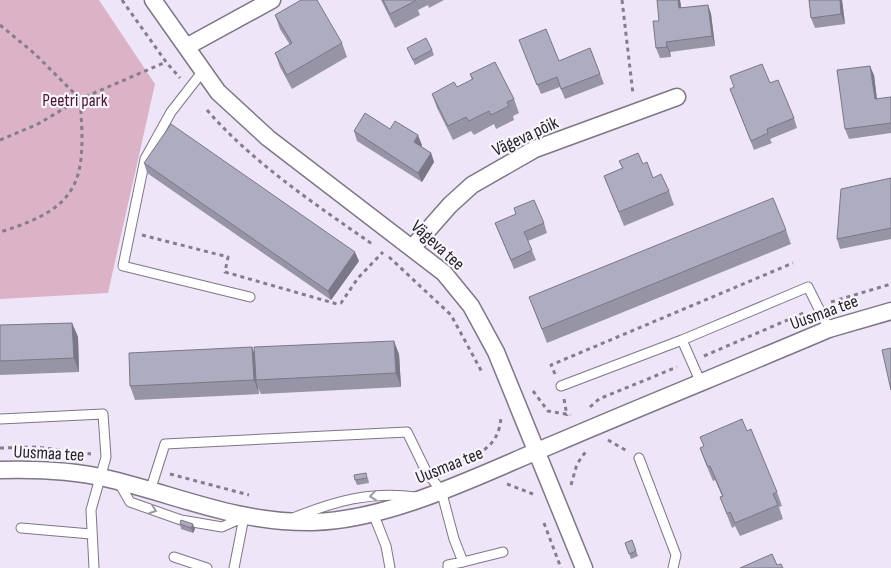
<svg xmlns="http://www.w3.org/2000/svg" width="891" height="568" viewBox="0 0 891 568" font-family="'Sofia Sans Condensed',sans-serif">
<rect width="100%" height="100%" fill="#eee5f8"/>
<path fill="#dcb2c7" d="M0,0h99l56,84 -47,209 -108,6z"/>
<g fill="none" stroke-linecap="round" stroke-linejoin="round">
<g stroke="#7e7586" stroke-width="11">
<path id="service" d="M203,71l-32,41 -26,47 -22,107 127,31
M682,340l126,-53 21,42
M561,386l121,-46 19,43
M0,419l103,-5 3,43 -15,53 3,58
M639,458l37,97 -3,13
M119,483l11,19 51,18 41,7 22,-10
M150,491l15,-47 242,-12 20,41 14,17 13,49 9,23 -15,3v3
M373,513l13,33 4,22
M293,518c42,-17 77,-27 123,-21
M21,528l70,6
M174,557l33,11
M463,562l40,-10
M234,568l10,-51"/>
</g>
<g stroke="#7e7586" stroke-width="19">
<path id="minor" d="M153,0l65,92 50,46 176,135 27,33 25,46 88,216
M186,47l86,-47
M413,247l37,-42 22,-20 63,-36 142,-52
M0,470c35,-1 70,0 105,8 73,17 130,45 208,44 79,-2 168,-48 241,-78 91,-39 183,-76 275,-115l62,-18"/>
</g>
<path stroke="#847e8b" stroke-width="3" stroke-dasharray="4 4" stroke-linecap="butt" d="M122,0l44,62 14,16
M622,0l11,94
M0,25l35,29 45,45c6,80 3,108 -80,133
M207,110c46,53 108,94 165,134
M0,140l38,-16 42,-25 86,-37
M142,235l86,22 -3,15 112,32 4,-1 17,-25 25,-26
M389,257l62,58 32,59
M831,302l60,-18
M704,356l102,-44
M555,374l-4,-9 242,-102
M533,391l15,20 23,4
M564,399l3,17
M590,407l9,-8 78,-32
M608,440l19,11
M0,448l37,-1 54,7
M440,468c30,-11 60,-15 61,-53
M170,474l79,21
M507,484l26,10
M571,485l6,-21 10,-14
M544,523l17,45"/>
<use href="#service" stroke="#fff" stroke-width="9"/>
<use href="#minor" stroke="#fff" stroke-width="16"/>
</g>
<path fill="#9694a5" d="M381,0h63l-15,8 -1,-3 -10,5 2,5 -25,13z
M657,0h23l1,8 27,-3 3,9 4,32 -45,6 1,5 -11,1 -4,-10 3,-27z
M809,0h33l3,24 -30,4 -4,-10z
M275,15l67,28 5,14 -55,32 -12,-22 -5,-14 15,-8 -10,-16z
M407,48l25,2 2,5 -19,10z
M590,48l14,36 -39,15 -5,-12 -19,7 -18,-44 36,11z
M470,74l44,25 5,14 -6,3 1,4 -18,9 -2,-5 -20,11 -3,-4 -18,9 -16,-32 -5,-14 25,-7 15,-7z
M874,75l3,24 14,-2v36l-42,6 -4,-10z
M770,83l24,35 3,10 -27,11 2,4 -18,7 -24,-61z
M390,129l32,16 -1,1 10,7 3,9 -12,20 -65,-41 -3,-10z
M619,161l24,3 10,14 16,13 5,14 -50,21 -20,-50 18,-8z
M144,163l215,98 -28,39 -184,-127z
M891,178v61l-51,10 -3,-10z
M495,223h49l3,10 -19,8 8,19 -22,9z
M786,230l5,14 -244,99 -18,-46z
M72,323l6,14 1,35 -79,3v-50z
M252,347l2,6 145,1 2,33 -140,7 -3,-6 1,6 -124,6 -5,-14z
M747,431l30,61 5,14 -3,1 4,12 -43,17 -5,-10 -3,2 -12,-31 2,-1 -7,-16 -2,1 -8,-19 -5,-14 4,-1 -4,-10z
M368,478l1,5 -12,2 -2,-5z
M180,524l15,5 -2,4 -12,-4z
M632,540l6,16 -7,3 -6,-16z"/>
<path fill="#7a7886" d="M678,0h2l3,18 -4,-10z
M840,0h2l3,24 -4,-10z
M708,5l3,9 4,32 -3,-10z
M666,42l4,10 1,5 -4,-10z
M870,66l4,9 4,34 -3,-10z
M418,135l4,10 -4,6 -4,-9z
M431,153l3,9 -12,20 -4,-9z
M355,252l4,9 -28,39 -3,-9z
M72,323l6,14 1,35 -5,-14z
M394,341l5,13 2,33 -5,-14z
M252,347l5,14 -1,19 2,8 1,6 -5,-14z
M193,524l2,5 -2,4 -2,-5z"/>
<path fill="#aeacc0" stroke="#7a7886" d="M301,0h16l25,43 -55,32 -12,-22 17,-10 -17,-28z
M383,0h32v1l-25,13z
M657,0h21l1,8 29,-3 4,31 -46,6 1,5 -11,1 -3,-27h6z
M809,0h31l1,14 -30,4z
M546,29l13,32 31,-13 10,26 -39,15 -4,-12 -20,8 -18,-45z
M426,38l6,12 -19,10 -6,-12z
M495,62l19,37 -7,3 2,4 -18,9 -2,-4 -20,10 -3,-4 -18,9 -16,-32 22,-12 3,5 16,-8 -3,-5z
M762,64l8,19 8,-3 16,38 -27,11 1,4 -17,8 -21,-52 4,-2 -4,-11z
M870,66l5,33 16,-2v26l-46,6 -8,-59z
M365,113l25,16 5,-8 23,14 -4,7 17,11 -13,20 -64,-42z
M171,124l184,128 -27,39 -184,-128z
M638,153l5,11 4,-2 6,16 8,-4 8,17 -50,21 -15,-36 19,-8 -4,-7z
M891,178v50l-54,11 4,-50z
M773,198l13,32 -244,99 -13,-32z
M534,200l10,23 -20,9 8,18 -21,10 -16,-37 21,-9 -2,-6z
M72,323l2,35 -74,3v-36z
M394,341l2,32 -140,7 -2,-33z
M252,347l2,33 -124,6 -1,-33z
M891,348v42l-9,-40z
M742,419l5,12 4,-2 26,63 -4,2 5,11 -43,18 -5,-11 -3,2 -7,-17 3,-1 -13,-30 -2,1 -8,-19 4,-2 -4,-9z
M366,473l1,5 -12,2 -1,-5z
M181,520l12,4 -2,4 -11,-4z
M632,540l4,11 -7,3 -4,-11z
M772,554l5,11 4,-1 2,4h-43z"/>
<defs><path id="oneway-chevron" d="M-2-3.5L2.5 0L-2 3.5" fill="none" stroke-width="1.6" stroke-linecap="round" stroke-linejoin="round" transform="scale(1.25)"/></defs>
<g stroke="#9c9a9d">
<use href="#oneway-chevron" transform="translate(373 496) rotate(173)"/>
<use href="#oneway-chevron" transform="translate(153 510) rotate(20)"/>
</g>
<g text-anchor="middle" stroke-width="4.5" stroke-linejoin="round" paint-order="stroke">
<g font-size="18" fill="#4b1536" stroke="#f8f5fc">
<text x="75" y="106">Peetri park</text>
</g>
<g font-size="18" fill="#231f26" stroke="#f8f5fc">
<text transform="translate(525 136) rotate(-25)" y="6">Vägeva põik</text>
<text transform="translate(438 245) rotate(42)" y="6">Vägeva tee</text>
<text transform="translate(824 312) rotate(-20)" y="6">Uusmaa tee</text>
<text transform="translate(49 453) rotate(3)" y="6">Uusmaa tee</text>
<text transform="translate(449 465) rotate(-22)" y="6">Uusmaa tee</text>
</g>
</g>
</svg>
